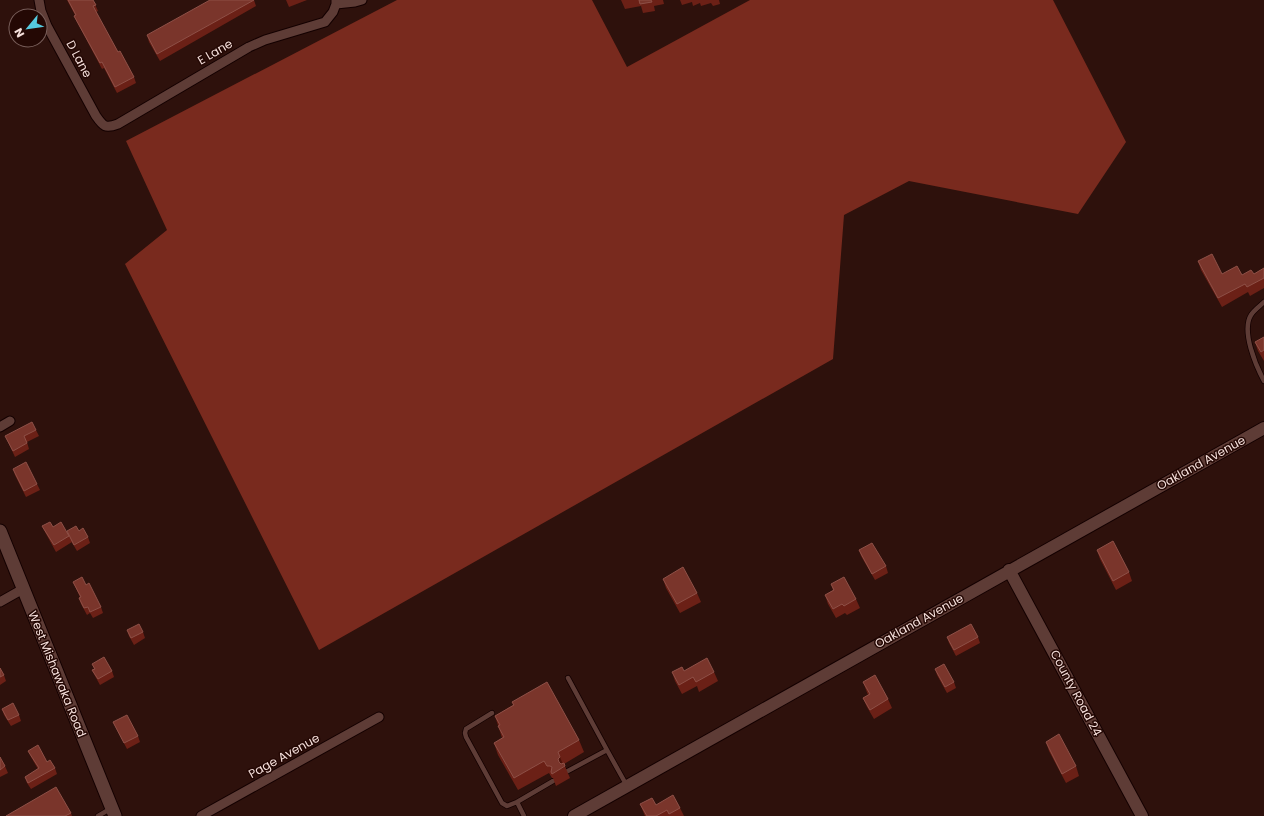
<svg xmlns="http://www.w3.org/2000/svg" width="1264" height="816" viewBox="0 0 1264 816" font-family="Poppins,sans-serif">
<rect width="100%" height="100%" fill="#2e110c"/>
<path fill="#792a1e" d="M397,0h195l35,67 123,-67h303l73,142 -48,72 -169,-33 -65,34 -11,144 -514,291 -194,-386 42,-34 -41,-89z"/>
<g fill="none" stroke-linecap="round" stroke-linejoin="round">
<g stroke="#140000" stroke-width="6">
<path id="service" d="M1264,302c-4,4 -10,8 -13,13 -10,16 5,51 13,66
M568,678l39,72
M492,713l-26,16 -1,4 1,4 36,66 5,3 10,-4 7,14
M566,772l41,-22 20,36
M517,802l36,-21
M98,816l12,-7"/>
</g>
<g stroke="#140000" stroke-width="11">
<path id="minor" d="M39,0l2,11 6,15 49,90c7,10 9,13 22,8l131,-77 16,-7 60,-18 8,-10 3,-8v-4
M336,4l19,-2 7,-2
M0,427l10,-6
M0,602l23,-13
M201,816l178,-99"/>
</g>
<g stroke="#140000" stroke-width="14">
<path id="tertiary" d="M1009,570l133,246
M574,816l690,-388"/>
</g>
<g stroke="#140000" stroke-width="15">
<path id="secondary" d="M0,531l115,285"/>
</g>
<use href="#service" stroke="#5e3c36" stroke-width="4.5"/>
<use href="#minor" stroke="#5e3c36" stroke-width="9"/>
<use href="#tertiary" stroke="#5e3c36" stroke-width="12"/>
<use href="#secondary" stroke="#5e3c36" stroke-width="13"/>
</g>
<path fill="#6b2016" d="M67,0h26l5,11 -2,1 22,40 16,25 2,6 -19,10 -13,-25 -2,1 -25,-47 -3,-6 1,-1z
M254,0l2,6 -96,55 -11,-19 -2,-7z
M286,0h21l-18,7z
M621,0h42l1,4 -10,2 1,5 -12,2 -2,-7 -16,3z
M680,0h39l1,4 -7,2 -2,-3 -10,3 -1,-3 -7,3 -1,-4 -10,3z
M1198,261l24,13 20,1 12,-1 10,-6v20l-14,8 -2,-4 -26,15 -21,-37z
M1264,337v24l-6,-10 -3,-9z
M36,430l3,6 -12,6 2,7 -14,8 -7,-15 -3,-6z
M13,469l24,15 3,6 -14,7 -11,-22z
M42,526l11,1 15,6 11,-2 9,6 2,6 -13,8 -6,-10 1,1 -16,10 -11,-20z
M859,550l27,16 2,7 -13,7 -14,-24z
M1097,550l32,22 3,9 -16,9 -16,-31z
M663,579l34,14 4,9 -21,11 -14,-25z
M73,582l13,3 15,22 2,6 -10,5 -3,-5 -3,2 -6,-11 -2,-6 1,-1z
M831,584l25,15 4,9 -13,7 -2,-2 -9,5 -8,-14 -3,-9 8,-5z
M127,630l16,2 2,6 -11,7 -5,-9z
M947,637h31l2,6 -24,13 -7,-13z
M92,664l20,7 2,6 -14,8 -5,-9 -3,-6 2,-1z
M0,668l4,7 2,6 -6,4z
M935,669l19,13 2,6 -9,5 -10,-18z
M684,671l30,1 4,9 -19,11 -2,-6 -15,8 -7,-13 -3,-9z
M863,682l25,17 4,9 -18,11 -7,-12 -4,-9 5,-3z
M512,702l67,38 5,12 -20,12 6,14 -14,8 -3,-8h-1l-3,-5 -31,17 -20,-35 -4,-12 8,-5 -7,-22 18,-11z
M2,709l17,6 2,6 -10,5 -7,-11z
M113,722l25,14 2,6 -13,7 -11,-21z
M1046,742l30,24 3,10 -13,7 -17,-32z
M28,751l19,11 8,6 2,6 -26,15 -4,-6 -2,-6 13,-8 -7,-12z
M0,757l5,9 3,7 -8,4z
M640,804l16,1 24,3 4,8h-39z
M71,813l1,3h-66z"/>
<path fill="#4d1209" d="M560,757l4,10 -3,2 -3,-10z"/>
<path fill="#7a352b" stroke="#8e5047" d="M68,0h25l3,5 -3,1 25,46 2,-1 14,26 -19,10 -13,-25 -2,1 -26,-47 2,-1z
M210,0h44l-97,54 -10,-19z
M639,0h12l1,2 -12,2z
M1212,254l10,20 15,-8 5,9 9,-5 3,4 10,-6v10l-17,9 -2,-3 -27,14 -20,-37z
M1264,337v13l-3,2 -6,-10z
M32,422l4,8 -12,6 3,7 -14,8 -8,-15z
M26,462l11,22 -13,7 -11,-22z
M50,522l3,5 8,-5 8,14 -15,9 -12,-19z
M76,526l3,5 4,-3 5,9 -14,8 -7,-14z
M1113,541l16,31 -16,9 -16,-31z
M872,543l14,23 -14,8 -13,-24z
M683,567l14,26 -20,11 -14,-25z
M82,577l4,8 3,-2 12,24 -11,5 -2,-5 -4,1 -5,-10 2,-1 -8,-15z
M844,577l12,22 -12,7 -2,-2 -9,5 -8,-14 9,-5 -3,-6z
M139,624l4,8 -12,6 -4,-8z
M971,624l7,13 -24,13 -7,-13z
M104,657l8,14 -14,8 -6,-9 3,-1 -3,-5z
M707,658l7,14 -18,10 -3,-5 -14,8 -7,-13 10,-5 2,4z
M944,664l10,18 -9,5 -10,-18z
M0,668l4,7 -4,2z
M875,675l13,24 -18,11 -7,-12 7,-4 -7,-12z
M547,682l32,58 -21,12 2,5 -2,2 1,3 2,2 3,-1 1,3 -13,8 -1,-2 1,-5 -2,-1h-3l-3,-5 -30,17 -20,-35 10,-6 -6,-11 2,-1 -5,-9 19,-11 -2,-3z
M13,703l6,12 -11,5 -6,-11z
M127,715l11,21 -14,7 -11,-21z
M1059,734l17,32 -14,8 -16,-32z
M38,745l9,17 3,-2 5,8 -27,15 -3,-6 14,-9 -11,-17z
M0,757l5,9 -5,4z
M56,787l15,26 -6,3h-59z
M673,795l7,13 -11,6 -2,-4 -11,6h-9l-7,-12 12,-6 4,7z"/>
<g text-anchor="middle" stroke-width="3" stroke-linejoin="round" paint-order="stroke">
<g font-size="12" fill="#f6e0dc" stroke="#240804">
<text transform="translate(215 52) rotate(-30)" y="4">E Lane</text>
<text transform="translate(79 59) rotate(62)" y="4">D Lane</text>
<text transform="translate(1201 463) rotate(-29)" y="4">Oakland Avenue</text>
<text transform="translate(919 621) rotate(-29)" y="4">Oakland Avenue</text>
<text transform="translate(57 674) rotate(68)" y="4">West Mishawaka Road</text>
<text transform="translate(1076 693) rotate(62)" y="4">County Road 24</text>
<text transform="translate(284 756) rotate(-29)" y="4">Page Avenue</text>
</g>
</g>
<g transform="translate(28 28) rotate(241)"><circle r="19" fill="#240804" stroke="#785e5a"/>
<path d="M0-3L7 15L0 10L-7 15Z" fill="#55cadf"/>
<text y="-6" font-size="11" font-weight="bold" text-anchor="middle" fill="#f6e0dc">N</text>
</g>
</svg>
